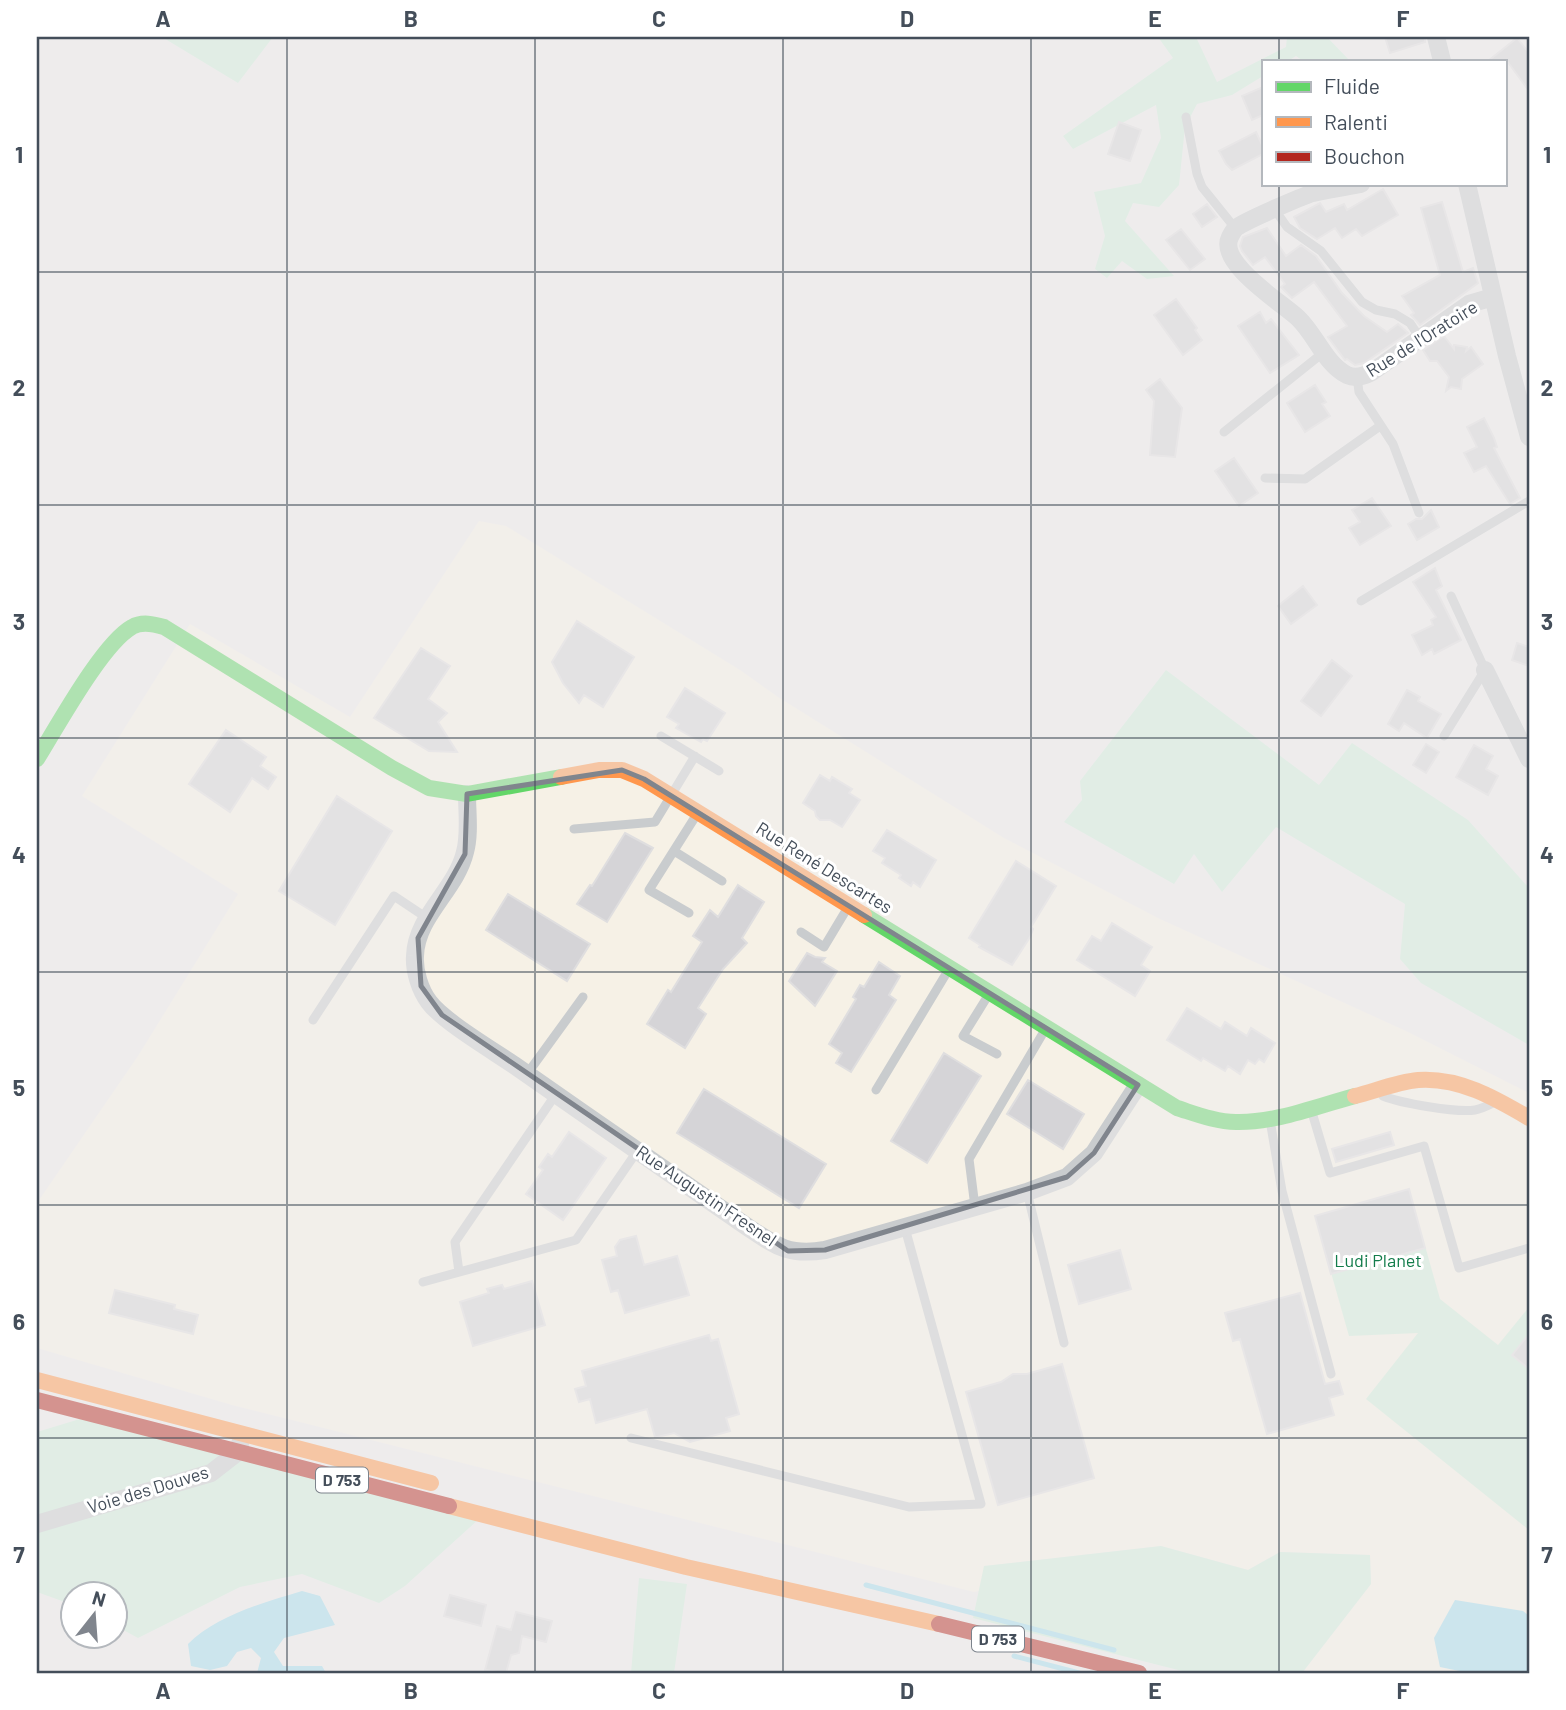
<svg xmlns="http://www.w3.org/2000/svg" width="1566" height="1710" viewBox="0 0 1566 1710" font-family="Barlow,sans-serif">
<rect width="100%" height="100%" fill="#eeecec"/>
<path fill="#f6f1e6" d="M479,521l27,5 234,144 38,27 226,141 156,81 246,112 123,62v580l-226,-1 68,-88 -1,-29 -90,-3 -32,18 -87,-24 -176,20 -6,25 -5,1 -742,-187 -195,-57v-145l101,-147 100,-162 -156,-98 108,-172 160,93z"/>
<path fill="#d0eedc" d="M162,37h111l-35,46z
M1158,37h38l21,45 69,-35 1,-10h40l23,24h-47l-7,-5 -8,5h-25v15l-31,19 -35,9 -12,23 -6,58 -20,22 -26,-4 -8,18 49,55 -27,3 -25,-18 -15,17 -12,-9 10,-33 -11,-44 47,-9 20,-45 -5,-33 -83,44 -10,-13 110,-78z
M1166,670l153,115 33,-42 116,77 61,68v157l-108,-62 -21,-24 5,-55 -129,-77 -54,65 -28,-38 -20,30 -110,-62 18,-22 -2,-19z
M1409,1189l31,110 58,46 31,-38v223l-163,-131 52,-66 -69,3 -34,-120z
M83,1418l396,101 -74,67 -26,17 -77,-29 -62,13 -102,51 -22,-12v-32h-42l-1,11 -36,-13v-160z
M1161,1546l87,24 32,-18 90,3 1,29 -69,89h-112l-217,-55 11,-52z
M639,1578l48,6 -13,89h-43z"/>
<path fill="#a2dbed" d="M302,1591l18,5 15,29 -51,13 -10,14 9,14h39l4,7h-69l4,-15 -10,-10 -14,4 -10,14 -17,4 -19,-4 -3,-22c27,-28 77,-42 114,-53z
M1455,1600l68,11 6,5v57h-60l-29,-6 -6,-29z"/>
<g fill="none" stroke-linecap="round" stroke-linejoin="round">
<path stroke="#a2dbed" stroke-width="5" d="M866,1585l248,65
M1014,1656l65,17"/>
</g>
<path fill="#d5d4d7" stroke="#dfdedf" stroke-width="2" d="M1385,37h40v5l-35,11z
M1517,38l12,15v38l-22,-30h-19z
M1263,87v28l-11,5 -10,-24z
M1119,122l22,8 -11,31 -22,-7z
M1256,132l7,15v7l-31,16 -6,-6 -7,-13z
M1383,189l15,26 -36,21 -6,-7 -14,9 -7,-10 -18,11 -17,-11 -6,-11 26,-14 6,9 18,-8 3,6z
M1442,202l21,70 10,-4 5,15 -58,42 -9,-10 3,-2 -12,-17 38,-21 -19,-67z
M1207,204l10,13 -15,10 -9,-13z
M1267,228l19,28 15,-11 15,11 26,37 22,23 23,16 11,-8 10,9 -44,30 -9,2 -8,-6 -2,1 -17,-23 19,-11 -33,-44 -22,16 -11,-11 4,-3 -20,-27 -12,8 -11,-14 -2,-5 3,-9z
M1181,229l24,30 -15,11 -24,-30z
M1176,299l21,29 -2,2 7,10 -19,15 -29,-40z
M1260,312l6,11 5,-4 28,36 -29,18 -32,-47z
M1444,336l10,13v-4l13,2 -1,4 5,-4 12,17 -21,15 -1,10 -10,-2 -5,4 3,-14 -12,-16h-7l-7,-11z
M1160,379l22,29 -7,49 -25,-2 4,-54 -8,-11z
M1315,385l11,17 -4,2 8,12 -25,16 -18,-29z
M1484,418l10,20 3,9 -3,1 26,50 -10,6 -24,-38 -12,6 -10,-19 13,-6 -10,-20z
M1234,458l24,35 -19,13 -24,-35z
M1372,498l19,28 -31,19 -11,-17 11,-6 -8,-12z
M1431,510l8,17 -22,13 -9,-16 8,-5h6z
M1435,568l7,18 -6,4 25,50 -27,14 -2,-5 -10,6 -10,-20 21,-10 -2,-5 5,-3 -23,-35z
M1303,586l14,19 -26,19 -13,-18z
M577,621l57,36 -31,50 -19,-12 -5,8 -16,-20 -11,-21z
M1517,643l12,4v19l-17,-6z
M421,648l29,18 -22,33 19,14 -9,9 19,30 -28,-1 -55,-33z
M1332,660l20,16 -31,40 -20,-15z
M685,688l40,25 -18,28 -4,-2 -2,3 -9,-5 -16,-9 3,-4 -12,-7z
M1407,690l13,7 -2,4 23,13 -14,24 -23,-15 -5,8 -11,-7z
M226,730l40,27 -6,9 16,11 -8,12 -16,-11 -22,34 -41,-28z
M1426,744l13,8 -13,21 -13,-8z
M1474,745l19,11 -7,13 12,7 -10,19 -32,-18z
M820,775l10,6 2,-4 20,12 -3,4 11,7 -18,27 -12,-7h-10l-4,-4 -1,-5 -12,-8z
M337,796l55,35 -57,94 -56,-34z
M887,830l49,30 -16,27 -7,-5 -2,4 -12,-8 2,-3 -19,-12 3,-5 -12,-7z
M625,833l28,15 -46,74 -30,-18 13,-19 2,1z
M1016,861l40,25 -25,41 2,2 -3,8 -18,28 -33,-18 1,-2 -11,-7z
M738,885l26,17 -22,36 5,5 -24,26 -25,39 8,6 -21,34 -38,-24 21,-34 3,2 31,-50 -9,-6 17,-26 8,7z
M508,894l82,50 -23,37 -81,-51z
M1112,923l40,24 -11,18 9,6 -15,25 -58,-36 15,-24 9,5z
M807,953l8,4 10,1 -3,4 15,9 -22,35 -26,-25z
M879,962l21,14 -11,19 7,5 -45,72 -15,-9 6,-10 -13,-9 27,-45 -3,-2 7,-12 4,2z
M1187,1008l34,21 4,-7 22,14 4,-8 24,15 -11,19 -5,-3 -4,5 -7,-4 -8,14 -12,-8 -3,5 -22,-13 -2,3 -34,-21z
M944,1053l37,23 -54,87 -36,-22z
M1028,1080l56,34 -21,35 -56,-35z
M704,1089l122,75 -27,44 -122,-75z
M569,1132l37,26 -43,62 -37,-26 17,-24 -4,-3 9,-13 4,3z
M1390,1132l4,13 -58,17 -4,-13z
M1409,1189l16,59 -94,26 -16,-58z
M636,1236l8,29 33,-9 12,39 -64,18 -7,-23 -7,2 -9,-32 15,-4 -2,-9 5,-7z
M1120,1250l11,39 -52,15 -11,-39z
M532,1281l13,44 -72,21 -13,-44 29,-9 -2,-4 15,-4 2,4z
M115,1290l60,15 -1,4 24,6 -5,19 -84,-21z
M1300,1293l25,91 14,-3 4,13 -14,4 5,17 -67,19 -27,-95 -7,2 -8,-28z
M1529,1334v35l-17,-14z
M709,1335l2,6 7,-2 21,75 -13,4 4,13 -40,11 -16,-9 -17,4h-2l-8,-28 -51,14 -6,-24 -11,3 -4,-13 11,-3 -4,-15z
M1062,1364l32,114 -96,27 -32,-113 35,-10 12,-8h14z
M450,1595l36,10 -5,21 -37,-10z
M516,1612l36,9 -6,21 -24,-6 -3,17 -8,2 -5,18 -21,-3 12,-44 14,4z"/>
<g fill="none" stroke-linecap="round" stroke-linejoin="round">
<path stroke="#c9ccce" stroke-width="9" d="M1186,117l11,57 5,13 33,41
M1275,210l12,17 34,24 41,51 14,8 19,4 15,9 10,15
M1357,377l2,15 34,52 26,69
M1224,432l100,-80
M1265,478l40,1 75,-53
M1361,601l168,-100
M661,736l58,35
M1444,736l41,-66 -34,-74
M574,829l81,-7 40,-66
M674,851l48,30
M689,913l-40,-23 48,-76
M801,932l23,15 24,-40
M989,994l-26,42 34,18
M313,1020l81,-124 33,22
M527,1074l56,-77
M876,1090l73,-121
M1383,1096c17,7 74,17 92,14 7,-1 14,-5 20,-8
M1311,1109l19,64 94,-27 35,122 70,-20
M1270,1120l12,71 49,183
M1027,1192l37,151
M975,1207l-6,-48 77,-131
M459,1272l-4,-30 101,-148
M423,1282l153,-42 62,-90
M631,1438l278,69 72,-3 -76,-276"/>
<path stroke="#c9ccce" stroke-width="18" d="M1436,37l6,24
M1361,184c-16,3 -32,5 -48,9 -10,3 -71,29 -77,35 -2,1 -5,7 -6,9 -13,26 52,66 68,81 18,17 27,46 49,57 9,4 17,1 25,-3l97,-68 24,-7
M1467,184l40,172 22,81
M1485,670l44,89
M467,794c0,18 3,40 -2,58 -9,38 -49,64 -50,104 -1,15 5,34 14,46 14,19 63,48 85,63 77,54 154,107 232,161 30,20 42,30 79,24l202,-58 40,-15 27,-24 44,-68
M37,1524l174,-51 27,-21 2,-8"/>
<path stroke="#63d668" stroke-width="16" d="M37,759c20,-32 65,-115 95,-132 10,-6 22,-3 32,0l228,141 37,20 38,6 94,-17
M864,915l313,193c19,6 39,14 59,14 40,1 81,-16 119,-26"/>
<path stroke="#ff974d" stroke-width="16" d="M561,777l38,-7h23l22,9 220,136
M1355,1096c20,-5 42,-14 63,-16 41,-3 77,18 111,38
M37,1380l394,103
M449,1506l237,61 253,57"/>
<path stroke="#b3261e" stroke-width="16" d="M37,1400l412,106
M939,1624l200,49"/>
</g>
<path d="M0 0H1566V1710H0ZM622,770l22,9 494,306 -44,68 -27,24 -242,73 -37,1 -346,-236 -21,-29 -3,-48 47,-84 2,-60z" fill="#eeecec" fill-opacity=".55" fill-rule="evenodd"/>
<path fill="none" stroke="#80858d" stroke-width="5" stroke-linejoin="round" d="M622,770l22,9 494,306 -44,68 -27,24 -242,73 -37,1 -346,-236 -21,-29 -3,-48 47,-84 2,-60z"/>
<path fill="none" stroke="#444e5a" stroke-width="2" stroke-opacity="0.55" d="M287,37v1636M535,37v1636M783,37v1636M1031,37v1636M1279,37v24M1279,184v1489M37,272h1492M37,505h1492M37,738h1492M37,972h1492M37,1205h1492M37,1438h1492"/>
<g text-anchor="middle" stroke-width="6" stroke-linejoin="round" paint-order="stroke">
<g fill="#fff" stroke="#7c838c" stroke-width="2">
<rect x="316" y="1467.5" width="52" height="25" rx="5"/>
<rect x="972" y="1626.5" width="52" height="25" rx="5"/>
</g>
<g font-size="16" font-weight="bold" fill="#444e5a">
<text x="342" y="1486">D 753</text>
<text x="998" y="1645">D 753</text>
</g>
<g font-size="18" fill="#444e5a" stroke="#fff">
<text transform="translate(1422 339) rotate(-32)" y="6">Rue de l'Oratoire</text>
<text transform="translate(824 868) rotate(32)" y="6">Rue René Descartes</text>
<text transform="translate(706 1196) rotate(34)" y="6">Rue Augustin Fresnel</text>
<text transform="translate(148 1490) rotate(-17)" y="6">Voie des Douves</text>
</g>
<g font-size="18" fill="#137c4b" stroke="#fff">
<text x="1378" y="1267">Ludi Planet</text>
</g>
</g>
<rect width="1566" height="1710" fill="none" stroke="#ffffff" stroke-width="77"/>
<rect x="1262" y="60" width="245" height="126" fill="#ffffff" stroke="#b4b8bd" stroke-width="2"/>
<rect x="1276" y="82" width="35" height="10" fill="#63d668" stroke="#b4b8bd" stroke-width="2"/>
<text x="1324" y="94" font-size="21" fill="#444e5a">Fluide</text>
<rect x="1276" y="117" width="35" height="10" fill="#ff974d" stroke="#b4b8bd" stroke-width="2"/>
<text x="1324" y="130" font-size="21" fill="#444e5a">Ralenti</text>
<rect x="1276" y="152" width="35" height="10" fill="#b3261e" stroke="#b4b8bd" stroke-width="2"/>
<text x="1324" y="164" font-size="21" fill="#444e5a">Bouchon</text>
<g transform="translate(94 1615) rotate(17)"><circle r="33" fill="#ffffff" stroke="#b4b8bd" stroke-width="2"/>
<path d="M0-5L12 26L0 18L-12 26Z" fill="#80858d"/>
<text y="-10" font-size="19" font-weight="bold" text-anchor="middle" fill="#444e5a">N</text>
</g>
<rect x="38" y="38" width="1490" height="1634" fill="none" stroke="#444e5a" stroke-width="2.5"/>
<g font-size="23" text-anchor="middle" font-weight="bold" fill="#444e5a">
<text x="163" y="27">A</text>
<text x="411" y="27">B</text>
<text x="659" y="27">C</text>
<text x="907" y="27">D</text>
<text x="1155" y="27">E</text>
<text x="1403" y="27">F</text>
<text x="19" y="163">1</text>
<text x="1547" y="163">1</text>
<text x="19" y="396">2</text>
<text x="1547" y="396">2</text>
<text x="19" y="630">3</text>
<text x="1547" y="630">3</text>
<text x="19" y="863">4</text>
<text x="1547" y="863">4</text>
<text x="19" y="1096">5</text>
<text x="1547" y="1096">5</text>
<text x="19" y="1330">6</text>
<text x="1547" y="1330">6</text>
<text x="19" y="1563">7</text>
<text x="1547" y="1563">7</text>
<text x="163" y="1699">A</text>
<text x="411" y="1699">B</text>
<text x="659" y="1699">C</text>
<text x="907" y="1699">D</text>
<text x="1155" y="1699">E</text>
<text x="1403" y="1699">F</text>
</g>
</svg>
